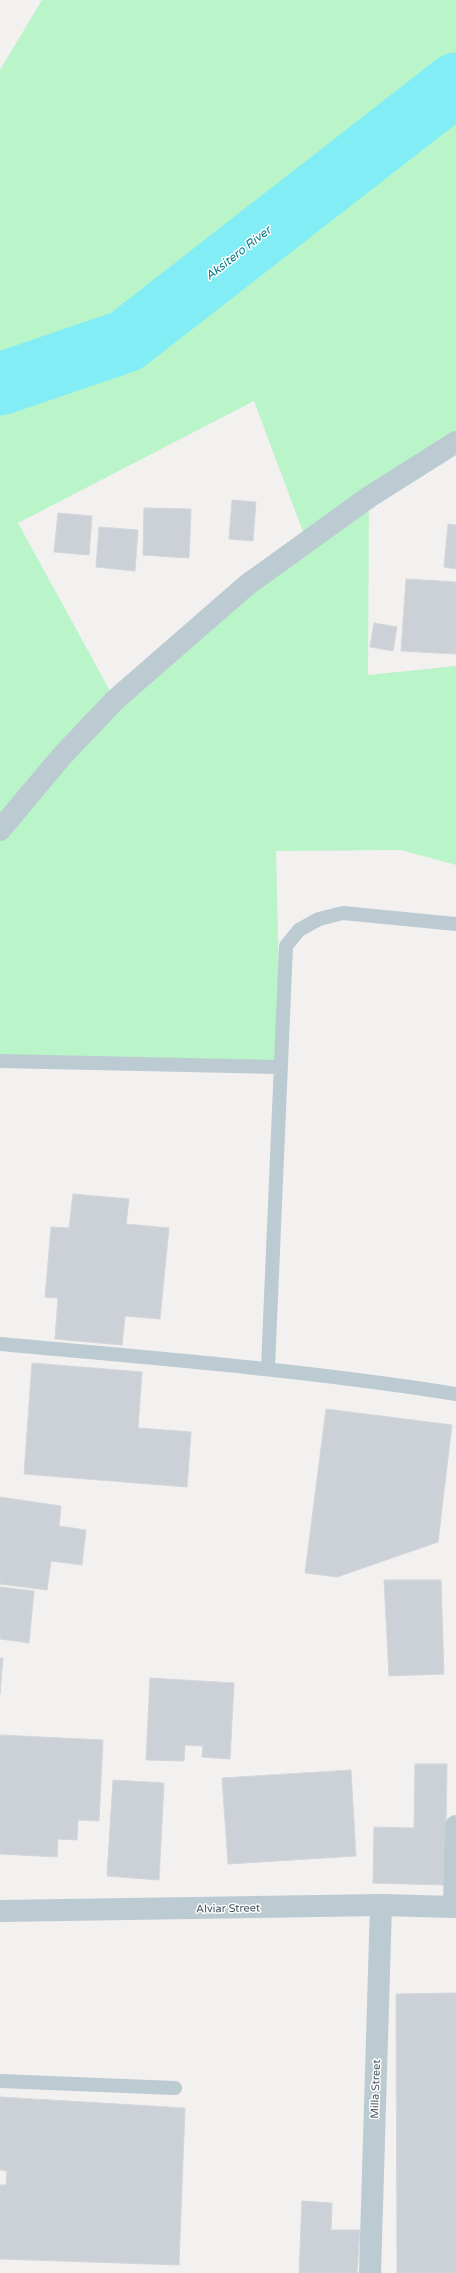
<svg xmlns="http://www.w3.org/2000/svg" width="456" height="2273" viewBox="0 0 456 2273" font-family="'Varela Round',sans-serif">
<rect width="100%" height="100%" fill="#f3f0f0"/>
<path fill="#baf4c9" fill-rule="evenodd" d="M42,0h414v442l-87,55 -1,178 88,-9v199l-55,-15 -125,1 5,216 -281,-6v-991zM254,401l53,141 -192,158 -97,-177z"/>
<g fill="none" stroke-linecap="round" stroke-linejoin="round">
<path stroke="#83edf6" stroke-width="63" d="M0,384l126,-43 330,-257"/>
</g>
<path fill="#cbd1d6" stroke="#d3d7dc" d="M232,500l24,2 -3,39 -24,-2z
M144,508l47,1 -2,49 -46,-3z
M58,513l34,3 -3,39 -35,-3z
M448,524l8,1v44l-12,-2z
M99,527l39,3 -3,41 -39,-4z
M406,579l50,3v72l-55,-3z
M374,623l23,4 -4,24 -23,-4z
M73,1194l56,5 -3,25 43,4 -9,91 -35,-3 -3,29 -67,-6 3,-41 -13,-1 6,-70 18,1z
M32,1363l110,9 -4,56 53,4 -4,55 -163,-13z
M326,1409l126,16 -14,117 -101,35 -32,-4z
M0,1497l61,9 -2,20 27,4 -4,35 -31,-4 -4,29 -47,-6z
M384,1580h57l3,94 -55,2z
M0,1587l34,4 -5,52 -29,-4z
M0,1658h3l-3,36z
M150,1678l84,5 -4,76 -28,-2 1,-11 -18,-1 -1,16 -38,-1z
M0,1735l103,5 -4,81 -21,-1 -1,20 -19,-1 -1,18 -57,-3z
M415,1764h32l-2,121 -72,-2 1,-56 40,1z
M351,1770l5,86 -128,8 -6,-86z
M113,1780l51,3 -5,97 -52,-4z
M456,1993v280h-59l-1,-279z
M0,2097l185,11 -6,157 -179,-6v-74h6l1,-14 -7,-1z
M302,2201l30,2 -1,27h29l-3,43h-58z"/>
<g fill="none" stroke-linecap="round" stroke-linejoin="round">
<path stroke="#bccad1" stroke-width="14" d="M0,1061l281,6
M0,1344c152,14 305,26 456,50
M268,1368l18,-422 13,-16 20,-11 24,-6 113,11
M0,2081l175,7"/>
<path stroke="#bccad1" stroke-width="22" d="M0,830l61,-73 54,-57 132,-115 122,-88 87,-55
M454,1907l2,-81
M370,2273l11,-368"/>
<path stroke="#bccad1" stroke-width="22" d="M0,1911l381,-6 75,2"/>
</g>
<g text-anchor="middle" stroke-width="3" stroke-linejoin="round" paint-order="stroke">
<g font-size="11" fill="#465760" stroke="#fff">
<text transform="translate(228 1908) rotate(-1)" y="4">Alviar Street</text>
<text transform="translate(375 2089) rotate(-88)" y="4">Milla Street</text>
</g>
<g font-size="12" font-style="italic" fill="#057c86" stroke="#fff">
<text transform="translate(238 253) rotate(-38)" y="4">Aksitero River</text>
</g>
</g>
</svg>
